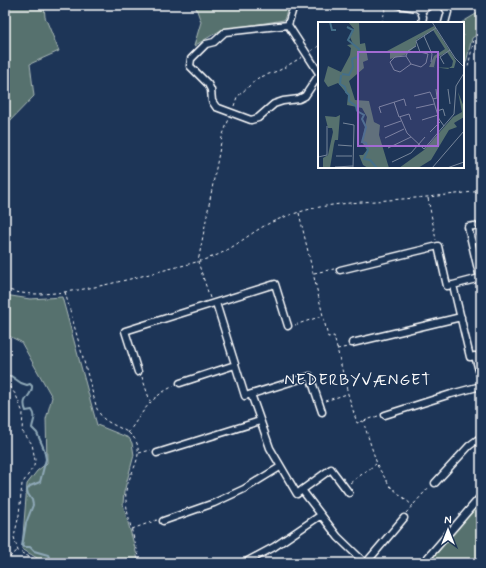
<svg xmlns="http://www.w3.org/2000/svg" width="486" height="568" viewBox="0 0 486 568" font-family="Mynerve,sans-serif">
<rect width="100%" height="100%" fill="#1d3557"/>
<filter id="ink" filterUnits="userSpaceOnUse"><feTurbulence type="fractalNoise" baseFrequency=".025" numOctaves="2"/><feDisplacementMap in="SourceGraphic" scale="8" xChannelSelector="R" yChannelSelector="G"/><feConvolveMatrix kernelMatrix="1 2 1 2 8 2 1 2 1" color-interpolation-filters="sRGB"/></filter>
<g filter="url(#ink)">
<path fill="#56716e" stroke="#aab8b6" d="M5,5h39l1,12 14,34 -29,13 4,32 -29,30z
M195,5h94l-5,15 -63,10 -27,16 7,-24z
M481,11v21l-9,6 -9,37v-52h-2z
M5,295l25,4 32,-2 35,128 32,13 3,5 2,12 -10,37 -1,12 16,59h-100l-2,-5 -15,-9 5,-65 10,-13 10,-8 -1,-44 6,-22 -31,-55 -16,-8z
M481,502v61h-53z"/>
<g fill="none" stroke-linecap="round" stroke-linejoin="round">
<path stroke="#8fa9b8" stroke-width="2" d="M5,377l6,-1 10,7 6,2 3,-1 2,2c1,11 -12,11 -6,25l6,-1c5,7 1,11 0,18l5,5 7,16 2,10 -6,23 -10,4 -3,4 1,4 4,6 1,5 -7,18 -4,23 2,1h6l4,4 14,4 1,2 -4,6"/>
<g stroke="#fff" stroke-width="9">
<path id="minor" d="M294,5l-6,20 -63,7 -11,10 -8,2 -15,15 -1,7 18,18 3,6 1,11 4,6 35,13 7,-2 16,-14 9,-3 16,-2 6,-3 14,-21
M399,5l18,3 4,3 2,6 -1,6
M443,5l5,7 -3,11
M421,11l9,-6
M288,25l31,48
M474,226l-6,1 12,51 -27,7 17,72 5,-1 6,22
M340,270l98,-24 9,40 6,-1
M216,303l29,93 65,-20 12,36
M352,343l109,-26
M138,372l-13,-41 150,-47 13,42
M180,383l55,-18
M251,394l19,54 27,46 5,-4 36,47 27,26
M385,415l66,-21 30,-8
M157,453l103,-32
M435,483l34,-37 12,-9
M302,490l29,-21 18,24
M163,521l51,-18 30,-14 36,-22
M244,563l30,-16 47,-32
M366,563l38,-45
M423,563l58,-67"/>
</g>
<path stroke="#fff" stroke-width="1" stroke-dasharray="3 3" stroke-linecap="butt" d="M481,8l-3,2 3,4
M371,23h1
M382,23l4,-18
M311,51l8,-5
M463,69l5,-2 6,-28 7,-5
M234,106l3,-9 21,-19 22,-8 22,-13
M428,198l8,42
M299,213l29,124 6,-1 14,58 9,29 6,-2 15,46 12,19 23,20
M476,235l5,-1
M314,273l20,-4
M5,288c30,17 118,-7 152,-16 19,-5 39,-9 58,-16 20,-8 37,-25 57,-34 14,-6 29,-11 43,-14 24,-5 49,-6 73,-8 31,-2 62,-5 93,-9
M65,292l32,117c1,2 3,5 5,8 8,9 28,12 34,24 8,17 -8,34 -10,50 -2,18 10,54 15,72
M210,298l-12,-36 24,-125 7,-18
M295,325l27,-9
M337,349l11,-2
M142,377l8,24
M5,383l4,3 7,9 7,18 -1,18 10,13 3,16 -1,6 -12,18 -3,31 -5,22 4,14 19,10v2
M325,401l22,-7
M364,421l14,-5
M128,433c15,-21 22,-36 46,-47
M139,453l12,-3
M350,483l26,-19
M406,513l23,-26
M132,529l25,-9
M5,561l12,-10"/>
<use href="#minor" stroke="#1d3557" stroke-width="6"/>
</g>
</g>
<g text-anchor="middle" stroke-width="3" stroke-linejoin="round" paint-order="stroke">
<g font-size="16" letter-spacing="1" fill="#fff" stroke="#1d3557">
<text x="358" y="385">NEDERBYVÆNGET</text>
</g>
</g>
<g transform="translate(318 22)">
<rect width="146" height="146" fill="#1d3557"/>
<path d="M30,0h11l1,22 5,-1 3,17 -5,2 1,6 -15,13 6,19 14,1 5,21 6,3 -1,10 10,33h-21l-5,-3 -4,-10h4l4,-5 -5,-8 5,-25 -5,-9 -15,-3 1,-10 -10,-12 -10,4 -4,-6 4,-15 13,6 9,-17 1,-7 -4,-3 6,-1 -3,-7 4,-8zM116,4l22,35 -2,7 -25,-1 5,-11 11,-7 -12,-19 -17,10v6l-11,9 -15,4v-7l-3,-1zM129,30l6,9 -1,5 -4,3 -14,-2 2,-9zM140,70l6,15v10l-10,6 3,4 -8,3 -18,30 -13,8h-19l25,-18 29,-33 9,-5zM22,93l-2,25h-3l-1,4 -4,24h-7v-10l5,-3 5,-23 -1,-4h-4l-3,-12 11,1z" fill="#56716e" fill-rule="evenodd"/>
<path fill="none" stroke="#446f89" stroke-width="2" d="M12,0l2,8h4M24,52l7,1 4,-8 -1,-8 7,-3v-7l-11,-9 5,-10 -6,-3M23,53l-1,9 5,3 1,5 3,3v6l7,5 1,5M39,89l7,4 -2,4 4,8 -4,15 4,1 2,7 -4,9 6,1 7,8"/>
<path fill="none" stroke="#77869a" stroke-width="1" d="M114,0l23,36 9,9M106,14l8,18 -1,8M88,34l5,8 10,3 5,-4 2,-9 -8,-2 -4,-11 20,-13M93,42l-11,8 -6,-2 -4,-8 5,-5 11,-1 2,-5 8,-5M126,42l-4,-7 10,-7M118,67l1,9 -4,1 6,20 5,7M130,67l2,15M96,74l16,-4 3,7M76,80l5,15 10,-3 2,6M98,86l18,-4M119,89l6,-2 2,7M63,91l-2,-6 25,-8 2,7M82,95l7,16 17,16 30,-35 2,-28 8,-13M104,98l16,-5M25,101l11,2 -1,43M66,105l17,-6M112,110l10,-10M67,116l19,-9M20,123l14,1M70,126l23,-11M18,134h16M0,135l9,-2v-29M74,140l19,-9 14,-16M17,145l18,-1M114,146l32,-37M129,146l17,-6"/>
<path fill="#a36bd2" fill-opacity="0.15" stroke="#a36bd2" stroke-width="2" d="M40,30h80v94h-80z"/>
<rect width="146" height="146" fill="none" stroke="#fff" stroke-width="2"/>
</g>
<rect width="486" height="568" fill="none" stroke="#1d3557" stroke-width="20"/>
<rect x="10" y="10" width="466" height="548" fill="none" stroke="#fff" stroke-width="1.5" filter="url(#ink)"/>
<g transform="translate(448 530)" stroke="#1d3557" stroke-width="3" paint-order="stroke">
<path d="M0-3L7 15L0 10L-7 15Z" fill="#ffffff"/>
<text y="-6" font-size="11" font-weight="bold" text-anchor="middle" fill="#ffffff">N</text>
</g>
</svg>
